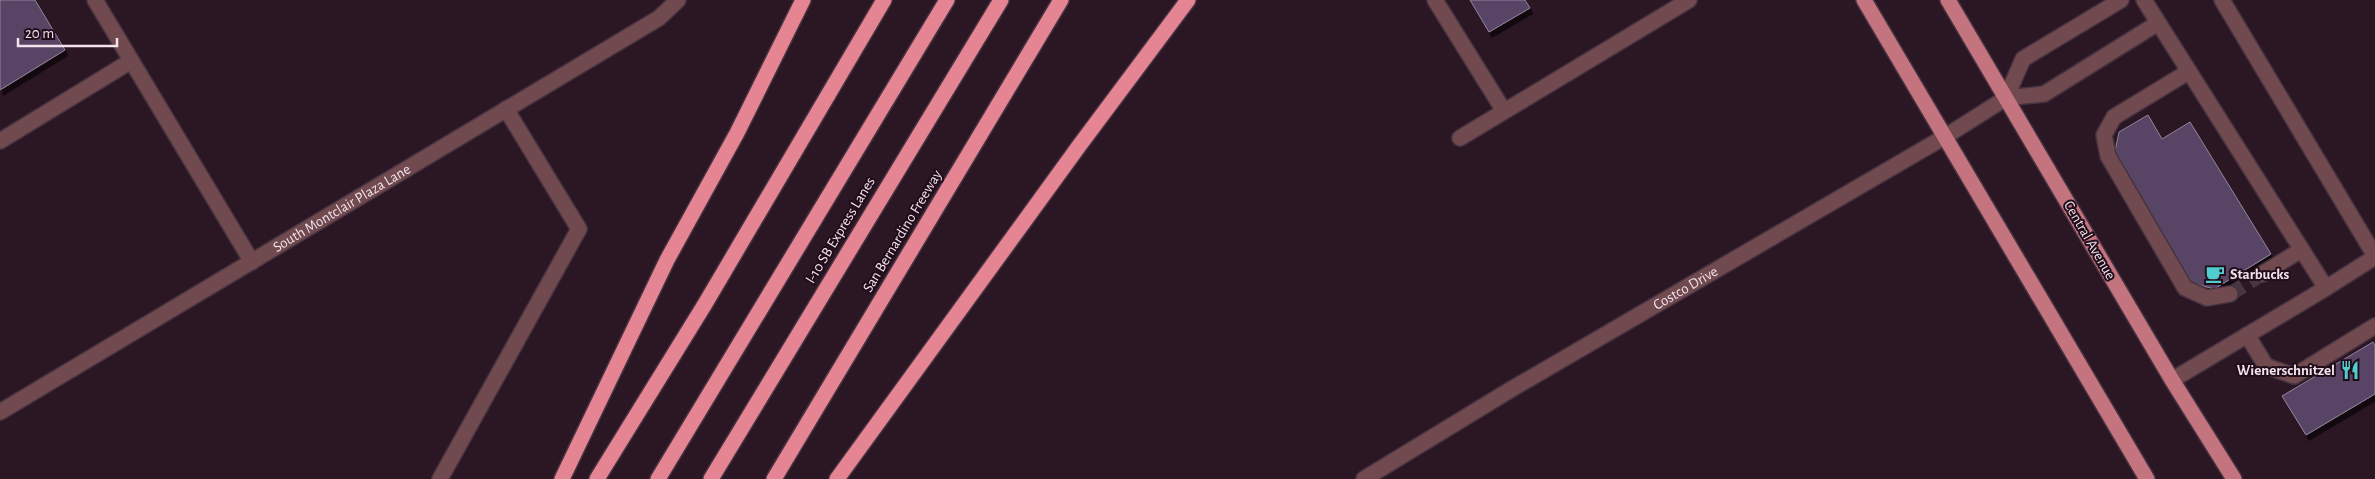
<svg xmlns="http://www.w3.org/2000/svg" width="2375" height="479" viewBox="0 0 2375 479" font-family="'Alegreya Sans',sans-serif">
<defs>
<filter id="shadow"><feDropShadow dx="3" dy="5.5" stdDeviation="0" flood-color="#0009"/></filter>
</defs>
<rect width="100%" height="100%" fill="#2b1624"/>
<path fill="#594465" stroke="#92839b" filter="url(#shadow)" d="M0,0h35l30,50 -65,40z
M1470,0h55l5,8 -41,24z
M2148,115l14,24 28,-17 81,132 -57,35 -22,-6 -78,-127 5,-24z
M2373,342l2,4v48l-69,41 -24,-39z"/>
<g fill="none" stroke-linecap="round" stroke-linejoin="round">
<path stroke="#493542" stroke-width="15" stroke-dasharray="15 8" stroke-linecap="butt" d="M2230,294l32,-20"/>
<g stroke="#473340" stroke-width="18">
<g id="minor">
<path d="M95,0l157,262"/>
<path d="M1435,0l69,111"/>
<path d="M2144,0l182,288 -154,92"/>
<path d="M2222,0l153,256"/>
<path d="M2188,72l-74,45 -10,18 4,21 77,132 22,10 23,-4"/>
<path d="M2006,98l17,-39 98,-59"/>
<path d="M1460,138l229,-138"/>
<path d="M0,141l131,-80"/>
<path d="M2262,274l39,-24"/>
<path d="M2326,288l49,-31"/>
<path d="M2247,335l19,31 28,10 81,-50"/>
<path id="s1" d="M0,412l659,-394 19,-18"/>
<path d="M440,479l139,-250 -73,-120"/>
<path id="s2" d="M1364,479l146,-89 436,-254 60,-38 38,-4 114,-71"/>
</g>
</g>
<g stroke="#473340" stroke-width="18">
<path id="major" d="M1864,0l283,479
M1948,0l224,380 62,99"/>
</g>
<g stroke="#473340" stroke-width="18">
<path id="highway" d="M562,479l105,-219 70,-127 66,-133
M597,479l108,-175 179,-304
M658,479l289,-479
M711,479l290,-479
M774,479l287,-479
M837,479l242,-333 109,-146"/>
</g>
<use href="#minor" stroke="#714a4f" stroke-width="15"/>
<use href="#major" stroke="#c4747f" stroke-width="15"/>
<use href="#highway" stroke="#e58493" stroke-width="15"/>
</g>
<defs>
<g id="cafe-bare" transform="scale(1.5)"><path d="M-5.5-4.5H6V0H3Q3 3.5 0 3.5H-2.5Q-5.5 3.5-5.5 0ZM3-3.2v2h1.7v-2ZM-6 4.5H4V6H-6Z" fill="#52cdcd" stroke="#210d1a" stroke-width="2.5" paint-order="stroke"/></g>
<g id="restaurant-bare" transform="scale(1.5)"><path d="M-5-6h1v4h1v-4h1v4h1v-4h1v5L-1.5 .5V6h-2V.5L-5-1ZM5-6V6H3V1.5H1.5Q1.5-4 5-6Z" fill="#52cdcd" stroke="#210d1a" stroke-width="2.5" paint-order="stroke"/></g>
</defs>
<g fill-rule="evenodd">
<use href="#cafe-bare" x="2215" y="274"/>
<use href="#restaurant-bare" x="2350" y="370"/>
</g>
<g text-anchor="middle" stroke-width="4" stroke-linejoin="round" paint-order="stroke">
<g font-size="15" fill="#f1e2eb" stroke="#210d1a">
<text dy="5" stroke="none"><textPath href="#s1" startOffset="398">South Montclair Plaza Lane</textPath></text>
<text transform="translate(840 230) rotate(-59)" y="5">I-10 SB Express Lanes</text>
<text transform="translate(902 231) rotate(-59)" y="5">San Bernardino Freeway</text>
<text transform="translate(2090 240) rotate(60)" y="5">Central Avenue</text>
<text dy="5" stroke="none"><textPath href="#s2" startOffset="374">Costco Drive</textPath></text>
</g>
<g font-size="15" font-weight="bold" fill="#f1e2eb" stroke="#210d1a" text-anchor="start">
<text x="2230" y="279">Starbucks</text>
<text x="2335" y="375" text-anchor="end">Wienerschnitzel</text>
</g>
</g>
<path d="M18 38v8h99v-8" fill="none" stroke="#f1e2eb" stroke-width="2.5"/>
<text x="25" y="38" font-size="15" fill="#f1e2eb" stroke="#210d1a" stroke-width="4" paint-order="stroke">20 m</text>
</svg>
